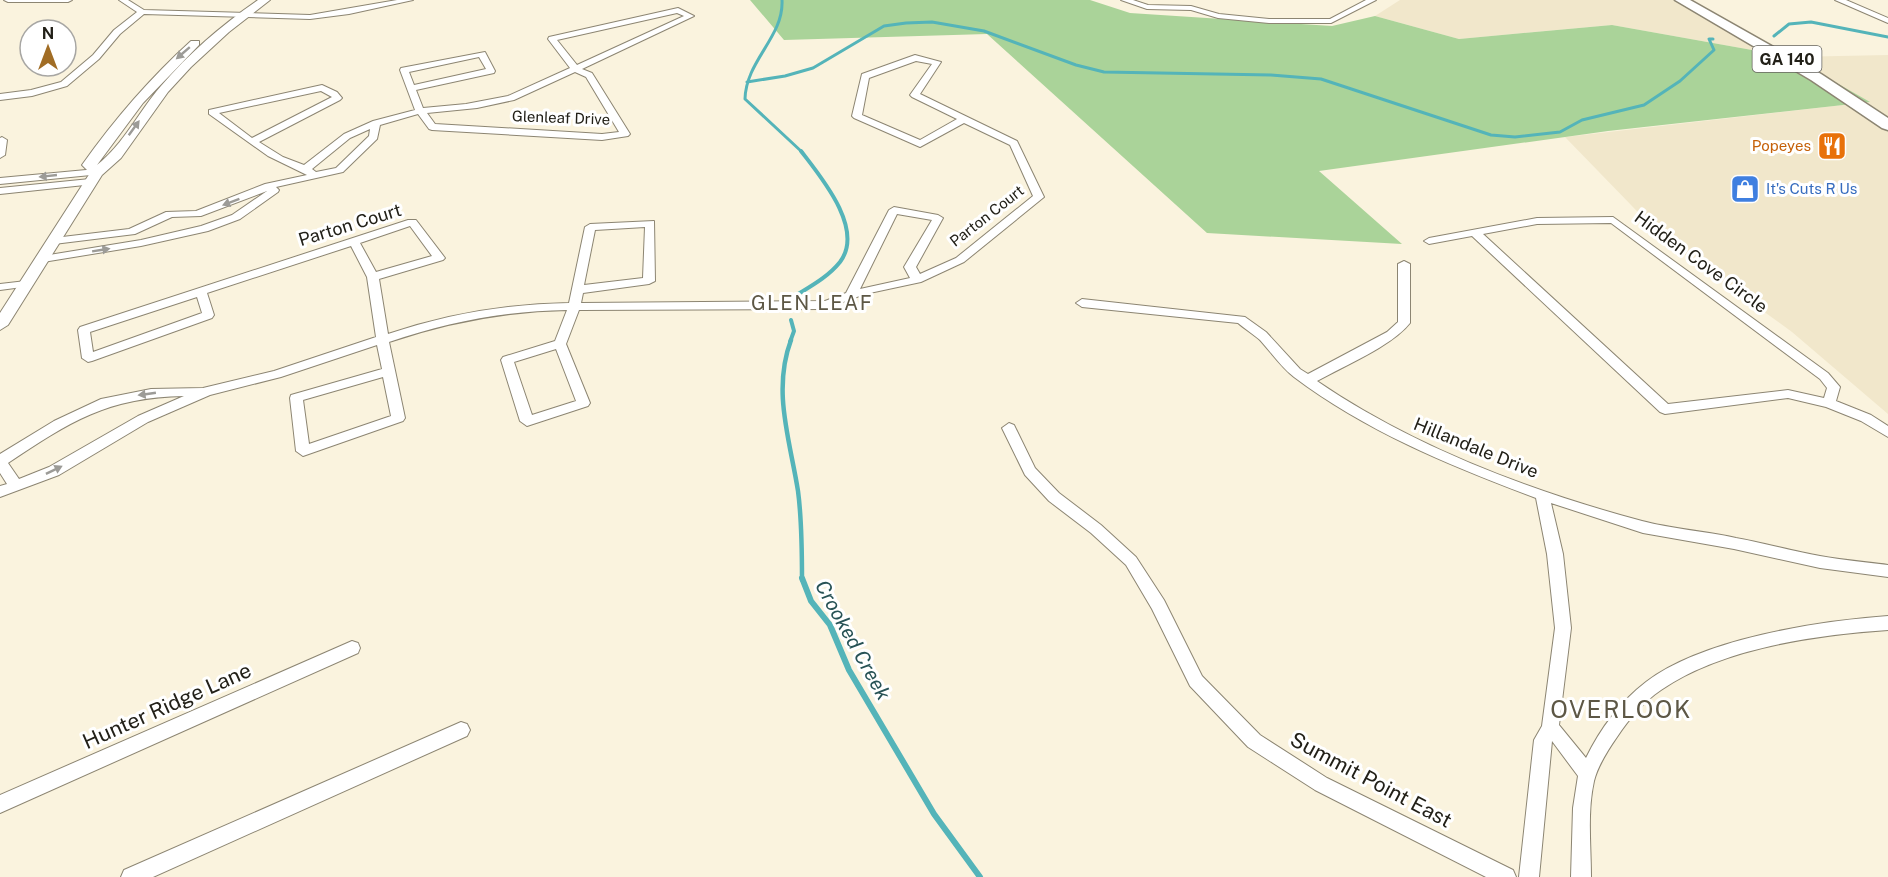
<svg xmlns="http://www.w3.org/2000/svg" width="1888" height="877" viewBox="0 0 1888 877" font-family="'Public Sans',sans-serif">
<rect width="100%" height="100%" fill="#faf3de"/>
<path fill="#f1e7cb" d="M1400,0h292l99,57 97,-2v359l-96,-82 -127,-92 -100,-103 304,-35 -78,-45 -179,-32 -153,14 -84,-23z"/>
<path fill="#aad399" d="M750,0h340l40,13 202,13 43,-10 84,23 153,-14 179,32 79,45 -262,29 -289,40 83,73 -195,-11 -220,-199 -203,6z"/>
<g fill="none" stroke-linecap="round" stroke-linejoin="round">
<path stroke="#54b4b9" stroke-width="3" d="M782,0c2,37 -36,60 -37,99l57,53
M1774,36l15,-12 22,-2 77,15
M747,82l38,-6 28,-8 71,-42 22,-3 26,-1 52,9 92,34 28,7 167,3 50,4 170,56 24,2 45,-5 22,-12 62,-15 36,-24 34,-31 -5,-11h4"/>
<path stroke="#54b4b9" stroke-width="4" d="M795,296c16,-10 33,-19 45,-34 25,-33 -19,-85 -39,-111
M790,342l4,-11 -3,-11"/>
<path stroke="#54b4b9" stroke-width="4.5" d="M791,340c-19,51 -1,100 7,151 4,30 4,59 4,89"/>
<path stroke="#54b4b9" stroke-width="6" d="M802,578l9,23 19,24 19,45 85,144 46,63"/>
<g stroke="#8c8572" stroke-width="2">
<path id="minor" d="M4,0h68l-4,2h-60z
M119,0h9l16,10 166,5 87,-15h16l-64,14 -39,5 -166,-5 -24,20 -21,25 -32,27 -35,10 -32,4v-6l31,-4 30,-8 32,-27 21,-25 23,-18z
M1121,0h12l15,5 43,1 28,8 50,5h61l36,-19h10l-45,23h-62l-51,-5 -27,-8 -44,-1z
M1835,0h11l42,18v5z
M678,8l16,8 -112,53 10,4 38,61 -2,2 -26,4 -170,-10 -3,-1 -11,-15 -38,11 -3,14 -34,33 -67,15 3,3 -1,2 -38,27 -32,12 -67,15 -98,16 -6,-3 6,-3 98,-16 60,-14 31,-11 35,-24 -66,25 -29,1 -37,17 -81,10 -5,-3 5,-3 75,-9 37,-17 30,-1 69,-27 42,-9 -39,-19 -59,-42v-4l113,-25 15,7 5,6 -2,2 -81,42 24,15 21,8 40,-31 29,-13 42,-11 -15,-40 1,-2 84,-16 10,19 -1,2 -78,17 7,18 43,-4 42,-8 62,-28 -22,-29 1,-2zM677,13l7,3 -107,49 -20,-25zM479,57l7,12 -72,16 -5,-13zM575,72l11,5 33,55 -17,2 -167,-10 -8,-11 50,-5 37,-8zM321,91l11,6 -80,41 -33,-25zM370,129l-1,7 -33,32 -20,4 -4,-3 38,-31z
M915,55l26,7 -21,32 97,47 27,56 -80,65 -43,20 -56,12 -41,15 -245,1 -13,34 24,59 -2,3 -61,20 -7,-5 -19,-61 2,-3 52,-16 12,-31c-62,1 -119,12 -178,32l16,76 -2,3 -100,35 -7,-5 -6,-53 1,-3 91,-26 -5,-24 -96,32 -71,18 -62,27 -89,53 -59,22v-11l7,-2 -7,-11v-19l54,-33 47,-22 50,-10 52,-1 71,-17 102,-34 -9,-60 -16,-31 -144,47 7,22 -2,3 -120,43 -4,1 -6,-4 -4,-28 2,-3 328,-107h8l29,38 -2,2 -64,19 9,55c59,-20 118,-30 181,-31l16,-76 5,-3 64,-3 1,60 -6,3 -66,9 -2,10 244,-2 21,-8 43,-83 5,-3 44,8 5,3 -27,49 4,7 36,-16 77,-62 -23,-51 -46,-22 -44,24 -66,-29 -2,-2 10,-42zM916,61l16,3 -22,31 2,2 45,22 -37,21 -58,-25 7,-37zM897,214l35,6 -28,47 6,11 -50,11zM410,226l22,30 -56,16 -16,-29zM645,227l-2,51 -59,7 11,-55zM197,297l5,16 -109,39 -3,-20zM556,349l20,52 -44,14 -18,-53zM383,377l8,39 -82,28 -6,-44zM184,396l-46,20 -89,51 -30,12 -11,-16c61,-41 100,-66 176,-67z
M2,137l5,3 -2,15 -5,3v-20z
M97,169l5,3 -1,2 -101,10v-6z
M90,179l4,1v4l-94,10v-6z
M1613,217l215,156 12,14 -4,14 35,14 17,11v11l-27,-16 -35,-14 -38,-9 -123,16 -5,-2 -188,-176 -43,8 -5,-3 5,-3 108,-20zM1611,223l209,156 7,9 -3,10 -36,-8 -120,14 -185,-170 54,-10z
M1404,261l6,3v59c-18,23 -66,43 -93,58 95,65 213,110 325,140 30,8 63,10 94,17 28,5 56,13 84,18 23,4 45,6 68,9v12l-68,-9 -86,-19 -91,-16 -92,-30 12,51 8,74 -12,97 27,33c14,-29 34,-56 60,-76 56,-43 172,-61 242,-66v14c-73,5 -166,18 -227,60 -18,12 -32,29 -44,47 -9,13 -19,28 -23,44 -7,31 -3,65 -3,96h-20l2,-69 5,-32 -26,-35 -13,136h-20l15,-137 8,-14 13,-98 -8,-74 -11,-56c-85,-32 -169,-66 -242,-121 -13,-10 -23,-25 -34,-37 -7,-6 -15,-11 -22,-17l-156,-16 -6,-4 6,-4 163,18 21,15 34,37 8,5 79,-42 11,-10v-58z
M26,281l6,3 -2,2 -30,4v-6z
M1009,423l5,2 21,43 24,25 42,32 35,32 28,43 38,76 58,59 67,43 186,92 3,7h-30l-171,-87 -67,-43 -58,-61 -38,-77 -26,-44 -35,-32 -42,-32 -24,-26 -23,-47z
M352,641l6,2 2,5 -2,5 -358,160v-18z
M461,722l6,2 3,6 -3,6 -314,141h-32l3,-7z"/>
</g>
<g stroke="#8c8572" stroke-width="2">
<path id="tertiary" d="M258,0h12l-41,32 -38,35 -23,25 -47,66 -19,17 -94,150 -8,5v-17l90,-140 -8,-8c32,-45 68,-87 109,-124h8v4l-56,58 -46,62c27,-21 42,-54 64,-79 28,-33 62,-62 97,-86z"/>
</g>
<g stroke="#8c8572" stroke-width="3">
<path id="primary" d="M1675,0h15l131,74 67,44v12l-6,-2 -71,-48z"/>
</g>
<use href="#minor" fill="#fff" fill-rule="evenodd"/>
<use href="#tertiary" fill="#fff" fill-rule="evenodd"/>
<use href="#primary" fill="#fff" fill-rule="evenodd"/>
</g>
<defs><path id="oneway-solid" d="M-6-.8H1V-3.2L6.5 0L1 3.2V.8H-6Z" transform="scale(1.5)"/></defs>
<g fill="#9c9b97">
<use href="#oneway-solid" transform="translate(183 53) rotate(139)"/>
<use href="#oneway-solid" transform="translate(134 128) rotate(-54)"/>
<use href="#oneway-solid" transform="translate(48 176) rotate(174)"/>
<use href="#oneway-solid" transform="translate(231 202) rotate(159)"/>
<use href="#oneway-solid" transform="translate(101 250) rotate(-9)"/>
<use href="#oneway-solid" transform="translate(147 394) rotate(172)"/>
<use href="#oneway-solid" transform="translate(54 470) rotate(-26)"/>
</g>
<defs>
<g id="restaurant-square" transform="scale(1.5)"><rect x="-9" y="-9" width="18" height="18" rx="4" fill="#e8710a" stroke="#fff"/><path d="M-5-6h1v4h1v-4h1v4h1v-4h1v5L-1.5 .5V6h-2V.5L-5-1ZM5-6V6H3V1.5H1.5Q1.5-4 5-6Z" fill="#fff"/></g>
<g id="shop-square" transform="scale(1.5)"><rect x="-9" y="-9" width="18" height="18" rx="4" fill="#3f7fe0" stroke="#fff"/><path d="M-5-2.5h2.3a2.7 3.5 0 0 1 5.4 0H5L5.5 6h-11ZM-1.5-2.5h3a1.5 2.3 0 0 0-3 0Z" fill="#fff"/></g>
</defs>
<g fill-rule="evenodd">
<use href="#restaurant-square" x="1832" y="146"/>
<use href="#shop-square" x="1745" y="189"/>
</g>
<g text-anchor="middle" stroke-width="6" stroke-linejoin="round" paint-order="stroke">
<g font-size="15" fill="#222018" stroke="#fff">
<text transform="translate(561 118) rotate(2)" y="5">Glenleaf Drive</text>
<text transform="translate(987 216) rotate(-38)" y="5">Parton Court</text>
</g>
<g font-size="15" fill="#c56008" stroke="#fff" text-anchor="end">
<text x="1811" y="151">Popeyes</text>
</g>
<g font-size="15" fill="#366cbe" stroke="#fff" text-anchor="start">
<text x="1766" y="194">It's Cuts R Us</text>
</g>
<rect fill="#fff" stroke="#64635d" stroke-width="1.5" x="1752.5" y="46" width="69" height="26" rx="4.5"/>
<g font-size="16" font-weight="bold" fill="#222018">
<text x="1787" y="65">GA 140</text>
</g>
<g font-size="18" fill="#222018" stroke="#fff">
<text transform="translate(350 225) rotate(-17)" y="6">Parton Court</text>
<text transform="translate(1701 262) rotate(36)" y="6">Hidden Cove Circle</text>
<text transform="translate(1476 448) rotate(22)" y="6">Hillandale Drive</text>
</g>
<g font-size="20" letter-spacing="1.5" fill="#5d5745" stroke="#fff">
<text x="812" y="310">GLEN LEAF</text>
</g>
<g font-size="20" font-style="italic" fill="#275255" stroke="#fff">
<text transform="translate(853 640) rotate(61)" y="7">Crooked Creek</text>
</g>
<g font-size="21" fill="#222018" stroke="#fff">
<text transform="translate(167 706) rotate(-24)" y="7">Hunter Ridge Lane</text>
<text transform="translate(1371 780) rotate(28)" y="7">Summit Point East</text>
</g>
<g font-size="24" letter-spacing="1.5" fill="#5d5745" stroke="#fff">
<text x="1621" y="718">OVERLOOK</text>
</g>
</g>
<g transform="translate(48 48)"><circle r="28" fill="#ffffff" stroke="#a7a6a3" stroke-width="1.5"/>
<path d="M0-4.5L10 22L0 15L-10 22Z" fill="#a16d25"/>
<text y="-9" font-size="16" font-weight="bold" text-anchor="middle" fill="#222018">N</text>
</g>
</svg>
